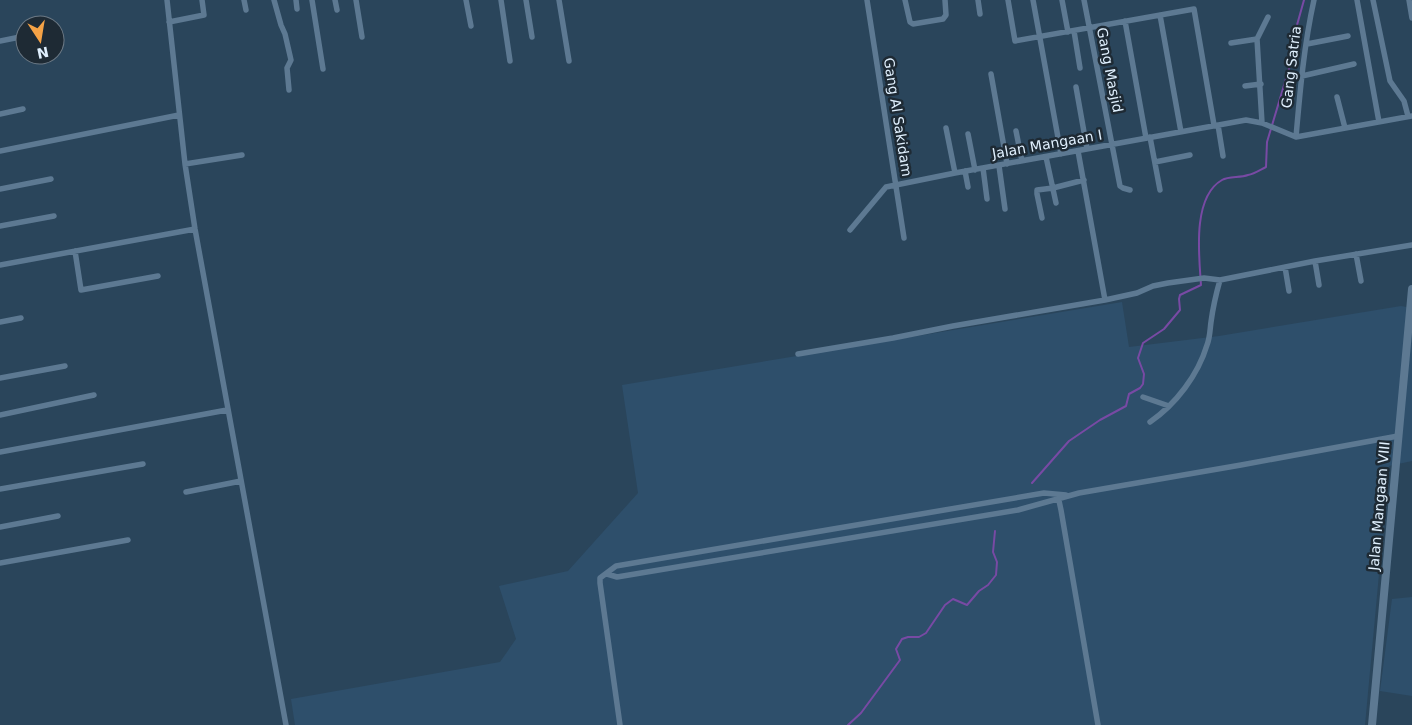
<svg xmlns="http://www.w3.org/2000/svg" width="1412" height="725" viewBox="0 0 1412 725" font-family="'DejaVu Sans',sans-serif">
<rect width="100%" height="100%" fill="#2a455b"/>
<path fill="#2e4f6b" d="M1122,302l7,45 90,-11 182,-30 11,2v153l-23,5 -24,259h-1070l-4,-26 209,-37 16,-23 -17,-53 69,-15 70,-78 -16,-108z
M1412,597v99l-32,-5 12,-92z"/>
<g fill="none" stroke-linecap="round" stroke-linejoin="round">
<path stroke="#784aa4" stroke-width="2" d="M1032,483l37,-42 31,-21 26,-14 3,-12 11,-6 3,-4 1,-10 -6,-16 5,-15 21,-14 16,-19 -1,-11 1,-4 21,-10c-2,-29 -9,-88 21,-105 7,-4 18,-2 26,-5 6,-1 12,-5 18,-8l1,-25 30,-100v-17l7,-25
M848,725l13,-12 39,-53 -4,-11 6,-10 6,-2h11l7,-4 19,-28 8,-6 14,6 12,-14 9,-6 8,-10 1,-13 -4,-10 2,-21"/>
<path stroke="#5d7992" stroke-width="5.5" d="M167,0l18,164 10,65 91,496
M244,0l2,10
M274,0l7,25 4,9 6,26 -4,8 2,22
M296,0l1,9
M312,0l11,69
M335,0l2,10
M356,0l6,37
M466,0l5,26
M501,0l9,61
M526,0l6,37
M559,0l10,61
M867,0l37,238
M905,0l5,22 3,2 30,-5 3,-4 -1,-15
M978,0l2,14
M1008,0l7,41 179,-32 20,116
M1033,0l28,154
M1062,0l6,32
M1084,0l36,186 3,2 7,2
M1357,0l22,122
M1373,0l17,81 14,20 4,15
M1409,0l3,18
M1160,15l21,117
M1125,21l21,117
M169,22l35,-7 -2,-15
M1074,31l6,37
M0,41l25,-5
M1231,43l26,-4
M1307,44l41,-8
M991,74l16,90
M1302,76l52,-12
M1245,86l16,-2
M1076,87l11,62
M1337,97l8,31
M0,114l23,-5
M1262,123l-5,-84 11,-22
M1218,125l5,31
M946,128l9,45
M1016,131l6,30
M968,134l7,36
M1150,137l10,53
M1296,137c4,-46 8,-92 18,-137
M1296,137l116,-21
M0,151l179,-36
M1078,151l27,149
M1046,157l10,46
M1155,162l35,-7
M185,164l57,-9
M999,166l6,43
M983,168l4,31
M965,171l3,16
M0,189l51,-10
M1042,218l-5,-24v-4l16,-2 31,-8
M0,226l54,-10
M850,230l36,-43 69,-14 291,-53 16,3 34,14
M75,251l6,39 77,-14
M1356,254l5,27
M1315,261l4,24
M0,265l195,-36
M1285,267l4,24
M0,322l21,-4
M798,354l95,-16 60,-12 152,-26 32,-7 16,-7 15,-3 36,-5 16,2 95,-19 97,-16
M0,378l65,-12
M1143,397l26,9
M0,415l94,-20
M1150,422c26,-18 48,-47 57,-77 3,-7 3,-16 4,-23 2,-15 5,-28 9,-42
M0,452l227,-42
M0,489l143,-25
M186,492l55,-11
M1058,496l3,14 37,215
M0,527l58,-11
M0,563l128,-23
M607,574l10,3 401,-67 61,-17 162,-28 157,-29
M620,725l-20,-142v-5l16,-12 428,-73 22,2"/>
<path stroke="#5d7992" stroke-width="8" d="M1372,725l40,-436"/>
</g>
<g text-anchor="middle" stroke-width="5" stroke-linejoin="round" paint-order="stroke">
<g font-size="14" fill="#e0f0fe" stroke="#1e2a34">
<text transform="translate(1291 67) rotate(-83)" y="5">Gang Satria</text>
<text transform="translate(1110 70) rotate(79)" y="5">Gang Masjid</text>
<text transform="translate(898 117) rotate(81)" y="5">Gang Al Sakidam</text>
<text transform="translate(1047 144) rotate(-10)" y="5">Jalan Mangaan I</text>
<text transform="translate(1379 506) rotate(-85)" y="5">Jalan Mangaan VIII</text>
</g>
</g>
<g transform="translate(40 40) rotate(168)"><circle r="24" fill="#1e2a34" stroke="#6c7985"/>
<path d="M0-4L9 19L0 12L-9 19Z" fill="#f5a246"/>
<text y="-8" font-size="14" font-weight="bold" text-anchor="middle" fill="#e0f0fe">N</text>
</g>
</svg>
